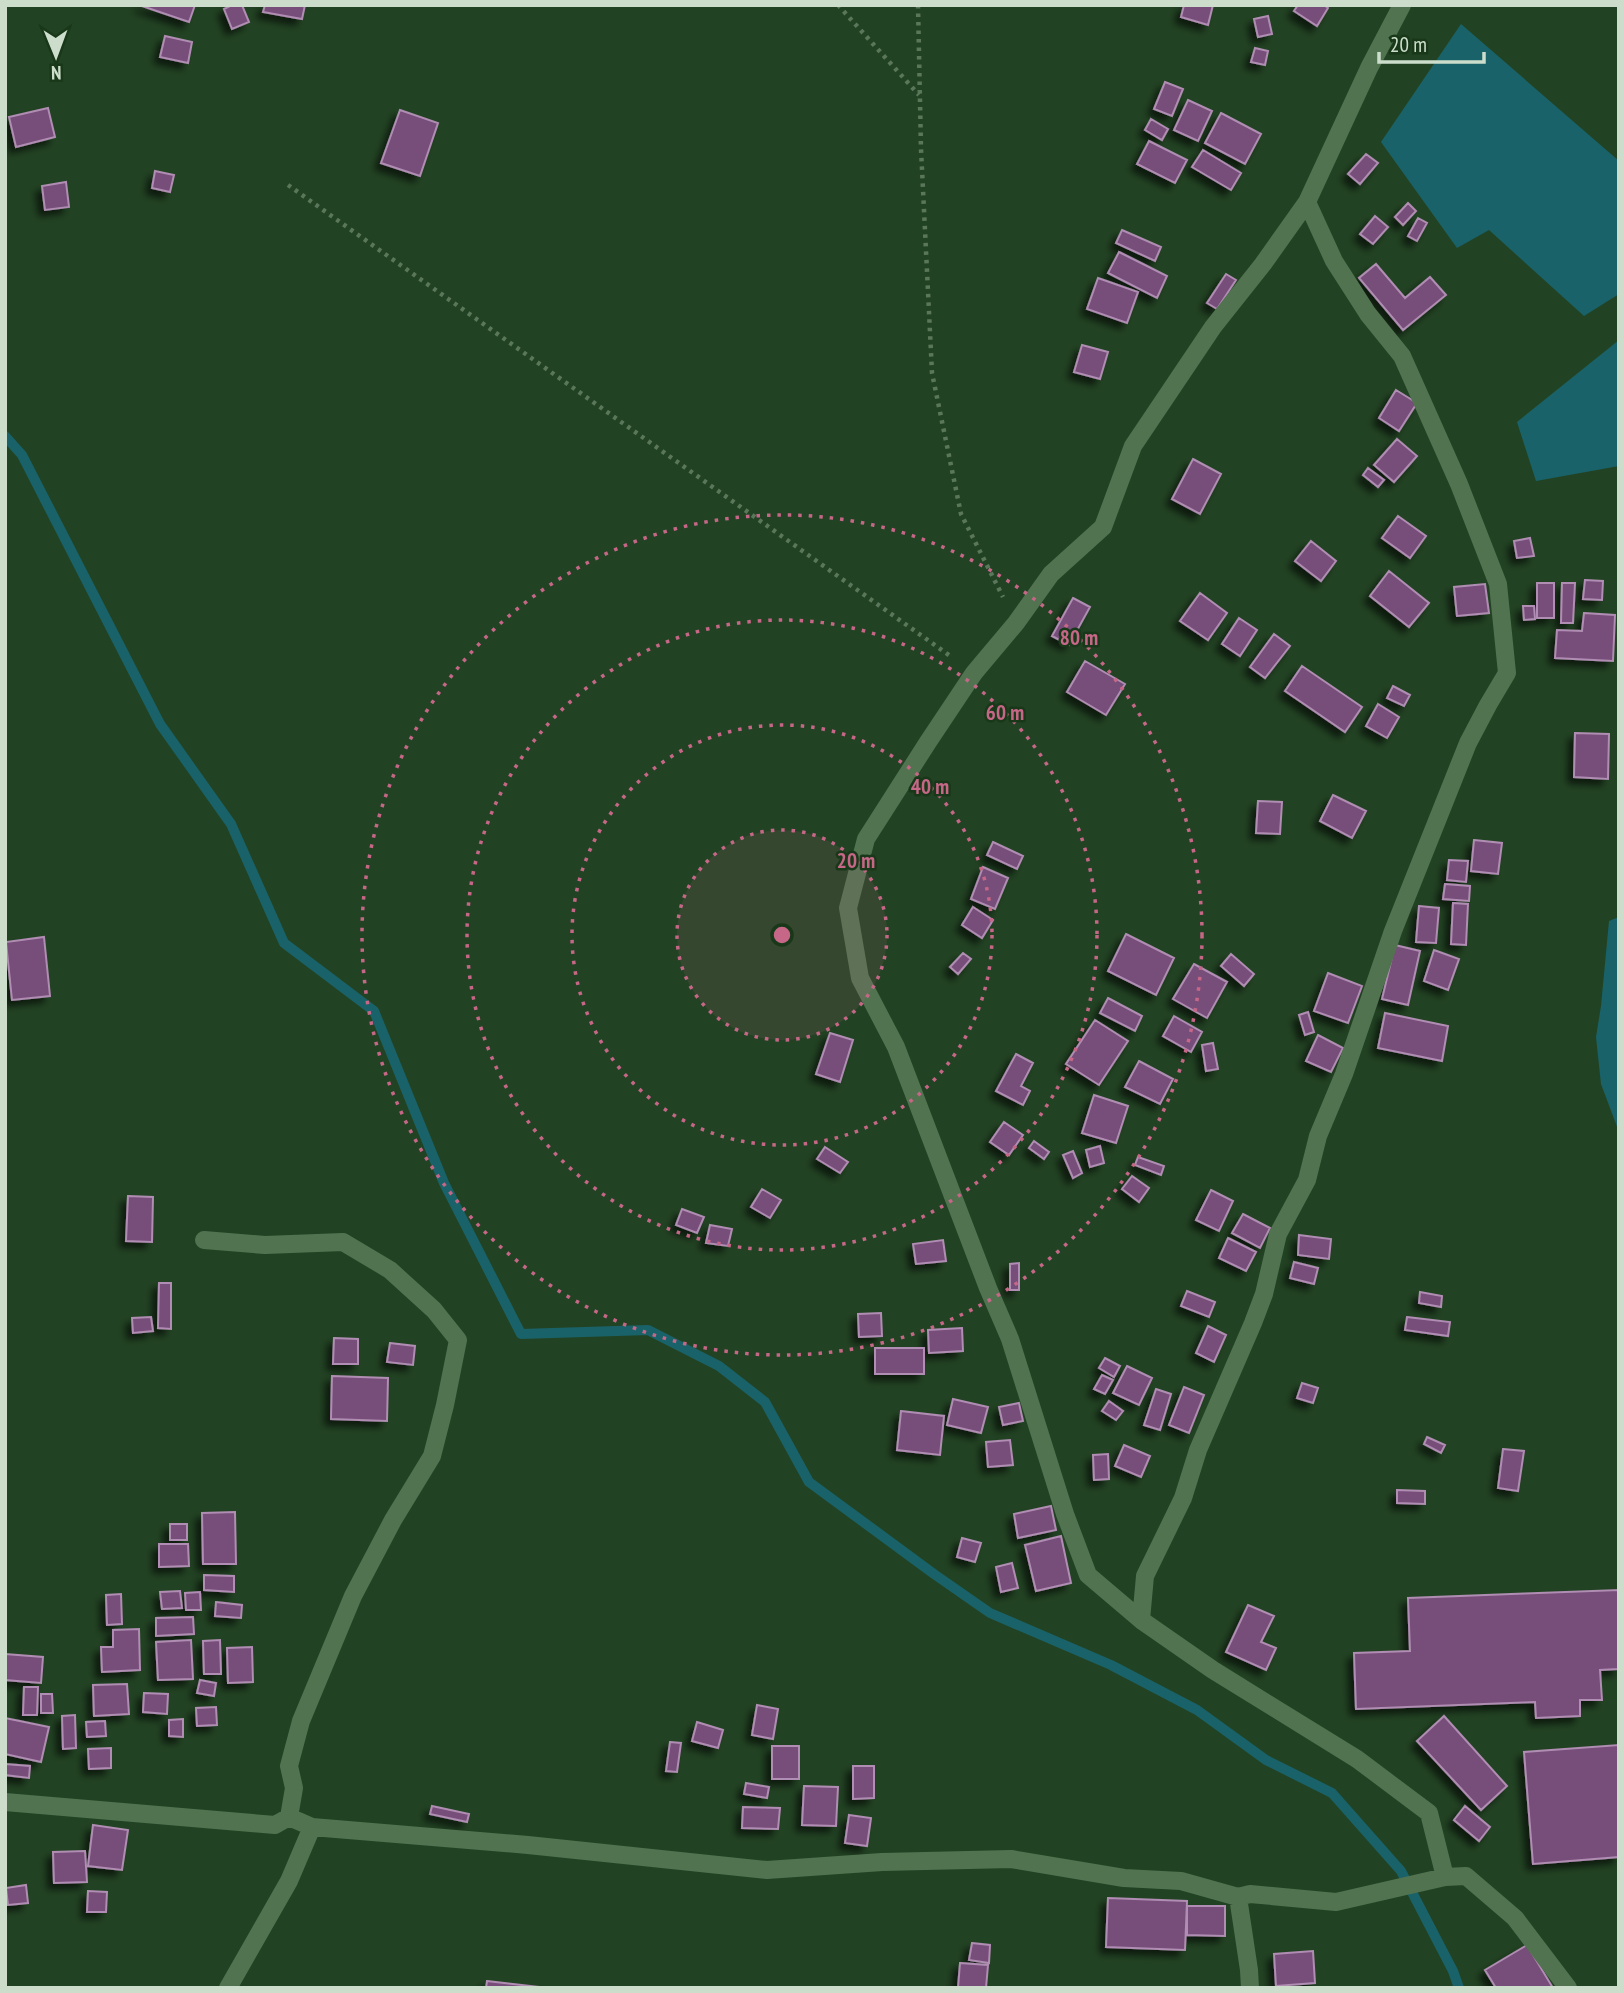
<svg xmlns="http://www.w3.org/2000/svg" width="1624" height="1993" viewBox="0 0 1624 1993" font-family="'PT Sans Narrow',sans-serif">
<defs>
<filter id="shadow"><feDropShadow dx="-6" dy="6" stdDeviation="3.5" flood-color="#0009"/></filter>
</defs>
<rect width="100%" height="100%" fill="#224323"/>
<path fill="#1a6269" d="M1461,24l158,137v133l-35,22 -95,-86 -32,18 -76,-106z
M1619,340v126l-83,15 -19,-59z
M1619,917v215l-18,-48 -5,-47 5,-31 8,-85z"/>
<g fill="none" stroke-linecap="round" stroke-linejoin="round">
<path stroke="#1a6269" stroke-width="10" d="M5,436l17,19 138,269 71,100 53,119 90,68 70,172 77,151 127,-4 71,36 46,36 44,80 125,92 56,39 121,52 86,45 69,50 66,33 69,78 52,100 6,17"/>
</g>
<path fill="#774d7a" stroke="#b08db2" stroke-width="2" filter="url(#shadow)" d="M139,5h56l-6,17z
M232,5h10l7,17 -17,7 -8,-20z
M265,5h40l-3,14 -39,-7z
M1184,5h29l-5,20 -27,-8z
M1298,5h26l4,3 -11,18 -23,-15z
M1268,16l4,18 -14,3 -4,-18z
M165,36l27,6 -4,21 -28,-6z
M1255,48l13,3 -3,14 -14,-3z
M1165,82l18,7 -11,27 -18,-7z
M1188,100l24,11 -14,30 -24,-11z
M48,108l7,29 -39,10 -7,-30z
M400,110l38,13 -18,53 -39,-13z
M1221,113l40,21 -16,30 -40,-21z
M1151,119l17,10 -6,11 -17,-10z
M1149,141l38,19 -12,23 -38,-19z
M1203,150l38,23 -10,17 -39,-23z
M1366,154l12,9 -18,21 -12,-10z
M155,171l19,4 -4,17 -18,-4z
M66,182l3,25 -24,3 -3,-24z
M1408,203l8,8 -13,14 -8,-8z
M1375,216l13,11 -15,17 -13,-10z
M1418,218l9,5 -10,18 -9,-5z
M1122,230l39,17 -6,14 -39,-18z
M1119,252l48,24 -10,22 -49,-25z
M1376,264l29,34 25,-21 16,18 -43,35 -44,-52z
M1226,274l10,6 -19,29 -10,-6z
M1098,278l40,14 -11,31 -40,-14z
M1082,345l26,7 -8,27 -26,-7z
M1396,390l21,13 -18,28 -20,-13z
M1397,439l20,17 -23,26 -20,-17z
M1193,459l28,15 -21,40 -28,-15z
M1368,468l16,12 -6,7 -15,-12z
M1398,516l28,20 -16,22 -28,-20z
M1530,538l4,18 -17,2 -3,-17z
M1311,541l25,20 -15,20 -26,-20z
M1389,571l40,32 -20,24 -39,-31z
M1585,580l18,1 -1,19 -19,-1z
M1537,583h17v35h-17z
M1562,583h13l-2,40h-12z
M1485,584l4,29 -32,3 -3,-29z
M1200,593l27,20 -19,27 -28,-19z
M1073,598l17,9 -21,38 -17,-9z
M1523,606h11l1,13 -11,1z
M1584,613l31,2 -2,46 -58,-3 2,-28 25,1z
M1239,618l18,12 -17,26 -18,-12z
M1274,634l16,12 -25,32 -15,-11z
M1085,661l40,23 -19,31 -39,-23z
M1302,666l60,41 -17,25 -60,-41z
M1393,686l17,9 -6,11 -17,-8z
M1378,704l21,13 -12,21 -21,-12z
M1575,733l34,1 -1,45 -34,-2z
M1333,795l33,16 -14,27 -32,-17z
M1258,801l24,1 -2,32 -24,-1z
M1474,840l28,3 -4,31 -27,-3z
M993,842l30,14 -6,13 -30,-14z
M1449,860l19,1 -2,21 -19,-2z
M983,867l25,11 -13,31 -24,-10z
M1445,884l25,2 -1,15 -26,-2z
M1453,903l15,1 -2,41 -15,-1z
M1419,906l20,2 -3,35 -20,-1z
M973,907l20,13 -11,18 -20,-13z
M1126,934l48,24 -18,37 -48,-24z
M44,937l6,59 -38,4 -6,-58z
M1395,945l25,6 -12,54 -26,-6z
M1434,950l25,9 -11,31 -24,-9z
M963,953l8,6 -13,15 -8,-7z
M1231,954l23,20 -10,12 -23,-20z
M1194,964l33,18 -20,36 -34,-19z
M1328,973l34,13 -14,37 -34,-12z
M1108,998l34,18 -7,15 -35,-18z
M1308,1012l6,20 -9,3 -6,-20z
M1385,1013l63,13 -6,35 -64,-13z
M1174,1016l28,16 -11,20 -28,-16z
M1095,1020l33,21 -29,44 -33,-21z
M830,1033l23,7 -13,42 -24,-8z
M1318,1035l25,13 -12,24 -25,-11z
M1213,1043l5,26 -12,2 -4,-26z
M1016,1054l17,9 -12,23 9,5 -7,14 -27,-14z
M1139,1061l34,18 -13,25 -35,-17z
M1094,1095l34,11 -12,37 -34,-10z
M1004,1122l19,13 -14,20 -19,-13z
M1034,1141l15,11 -5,7 -15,-11z
M1100,1146l4,17 -14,4 -4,-17z
M825,1147l23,15 -8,11 -23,-14z
M1073,1151l9,22 -9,5 -10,-23z
M1138,1157l26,9 -3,9 -26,-10z
M1132,1176l17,12 -10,14 -17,-13z
M762,1189l19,11 -11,18 -19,-11z
M1211,1190l22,11 -14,30 -23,-11z
M128,1196l25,1 -1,45 -26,-1z
M682,1209l22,8 -7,16 -21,-8z
M1243,1214l27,14 -10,20 -28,-15z
M710,1225l22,4 -4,17 -22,-3z
M1299,1235l32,4 -2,20 -31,-4z
M1228,1238l28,14 -10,19 -27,-13z
M943,1240l3,21 -30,3 -3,-20z
M1294,1262l24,6 -4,16 -24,-6z
M1019,1263v27h-9v-26z
M159,1283h12v46l-13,-1z
M1187,1291l28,11 -6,15 -28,-11z
M1420,1292l22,4 -1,11 -22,-4z
M881,1313l1,23 -23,1 -1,-23z
M151,1317l2,14 -20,2 -1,-15z
M1407,1317l43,5 -2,14 -43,-6z
M1208,1326l18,9 -12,27 -18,-9z
M962,1328l1,23 -34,2 -1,-23z
M334,1338l24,1v25h-25z
M390,1343l25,3 -2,19 -26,-3z
M875,1348h49v26h-49z
M1105,1358l15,8 -6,11 -15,-9z
M1127,1366l25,12 -13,27 -26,-12z
M1102,1375l11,5 -8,14 -11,-5z
M332,1376l56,2 -1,43 -56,-2z
M1302,1383l16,5 -5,15 -16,-5z
M1184,1387l20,8 -15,38 -20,-8z
M1156,1389l15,5 -11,36 -16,-5z
M953,1399l35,8 -7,26 -34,-8z
M1109,1401l14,10 -7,9 -14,-9z
M1019,1403l4,18 -20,4 -4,-18z
M901,1411l43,5 -4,39 -43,-5z
M1427,1437l18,8 -4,8 -17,-9z
M1010,1440l3,25 -25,2 -2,-25z
M1124,1445l26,11 -9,21 -26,-11z
M1503,1449l21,2 -6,40 -20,-3z
M1108,1454l1,25 -15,1 -1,-25z
M1397,1490l28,1v13l-28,-1z
M1051,1506l5,24 -38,8 -4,-24z
M235,1512l1,52h-33l-1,-51z
M170,1524h17v16h-17z
M1061,1536l10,47 -35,8 -11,-46z
M962,1538l19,5 -6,19 -18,-5z
M159,1544h29l1,22 -30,1z
M1012,1563l6,25 -17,4 -5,-25z
M204,1575l30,1v16l-30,-2z
M1619,1590v79l-19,1 2,30h-22v16l-44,2 -1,-16 -179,7 -2,-56 56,-2 -2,-53z
M180,1591l2,17 -20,1 -2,-17z
M200,1592l1,18h-15l-1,-17z
M121,1594l1,30 -15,1 -1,-30z
M216,1602l26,3 -1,13 -26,-2z
M1248,1605l26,11 -13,26 15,6 -10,22 -40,-18z
M193,1617l1,17 -38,2v-18z
M139,1629l1,41 -38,2 -1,-25h12v-17z
M191,1640l2,39 -35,1 -2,-38z
M220,1640l1,34h-17l-1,-33z
M252,1647l1,35 -25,1 -1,-35z
M5,1654l38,3 -2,26 -36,-3z
M200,1680l16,3 -2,13 -17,-3z
M127,1684l2,30 -35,2 -1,-31z
M24,1687h14l-1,28h-14z
M144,1693l24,1 -1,20 -24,-2z
M41,1694h11l1,19h-12z
M757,1705l21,4 -5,30 -21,-4z
M216,1707l1,18 -20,1 -1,-18z
M75,1715l1,33 -13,1 -1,-33z
M1444,1716l63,70 -26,24 -64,-69z
M5,1718l44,9 -8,35 -36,-8z
M183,1719v18l-14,-1v-16z
M105,1721l1,15 -19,1 -1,-15z
M697,1722l26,8 -5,18 -26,-7z
M670,1742l11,1 -4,29 -11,-1z
M1619,1745v112l-86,7 -9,-112z
M772,1746h27v33h-27z
M111,1748v20l-22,1 -1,-20z
M5,1764l25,2 -1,12 -24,-3z
M853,1766h21v32l-21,1z
M746,1783l23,4 -2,11 -23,-4z
M804,1786l34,1 -2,39 -34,-1z
M432,1806l37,8 -2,8 -37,-8z
M1465,1806l25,21 -11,14 -25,-21z
M743,1807l37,1 -2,21 -36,-1z
M849,1815l22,3 -4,28 -22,-3z
M93,1825l35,5 -6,40 -34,-4z
M85,1851l2,31 -33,1 -1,-31z
M26,1885l2,18 -20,2 -2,-17z
M88,1891l19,1 -1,20h-19z
M1108,1898l79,3 -2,49 -79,-3z
M1187,1906h38v30l-38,-1z
M972,1943l18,2 -1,18 -20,-3z
M1527,1945l26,43h-57l-11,-18z
M1313,1951l2,32 -39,3 -2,-32z
M960,1963l28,2 -2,23h-28z
M487,1981l61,7h-62z"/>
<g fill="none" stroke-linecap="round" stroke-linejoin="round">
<path stroke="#5b775b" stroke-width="4.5" stroke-dasharray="3.5 5" stroke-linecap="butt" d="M838,5l81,90
M918,5l3,144 11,224 29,141 42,83
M288,185l665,473"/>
<path stroke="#517350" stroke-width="18" d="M1402,5l-33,63 -62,134 -44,62 -50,63 -80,119 -30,81 -52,47 -35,49 -42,50 -46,69 -62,97 -18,69 12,70 36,69 92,241 22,51 55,175 23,61 53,45 72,50 144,89 72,54 16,64
M204,1240l61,5 78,-3 47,28 44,40 24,30 -13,65 -13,51 -39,64 -40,76 -52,125 -12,45 5,22 -5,29
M1141,1620l4,-44 38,-78 15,-48 55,-127 11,-29 14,-60 29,-54 11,-44 26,-62 49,-143 75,-188 20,-38 19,-32 -9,-89 -39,-100 -57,-128 -34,-42 -34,-53 -27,-59
M5,1802l270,23 14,-8 23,10 216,18 239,25 115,-8 129,-3 113,19 57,3 57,16 12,-3 86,8 109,-25 21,-1 49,42 53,70
M1238,1897l11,73 1,18
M228,1988l61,-107 23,-54"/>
</g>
<circle cx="782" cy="935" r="105" fill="#c66788" fill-opacity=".12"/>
<g fill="none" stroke="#c66788" stroke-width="3.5" stroke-dasharray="3.5 7">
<circle cx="782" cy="935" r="105"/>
<circle cx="782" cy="935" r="210"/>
<circle cx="782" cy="935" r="315"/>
<circle cx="782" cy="935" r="420"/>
</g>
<circle cx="782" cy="935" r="10" fill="#c66788" stroke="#183819" stroke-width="3.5"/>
<g font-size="21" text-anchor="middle" font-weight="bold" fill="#c66788" stroke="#183819" stroke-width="5" stroke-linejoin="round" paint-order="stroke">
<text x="1079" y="645">80 m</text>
<text x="1005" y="720">60 m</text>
<text x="930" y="794">40 m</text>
<text x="856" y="868">20 m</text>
</g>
<rect width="1624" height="1993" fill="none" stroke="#ccdecb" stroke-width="14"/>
<g transform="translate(56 56) rotate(179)" stroke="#183819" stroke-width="5" paint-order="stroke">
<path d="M0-5L12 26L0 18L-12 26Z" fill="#ccdecb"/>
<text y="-10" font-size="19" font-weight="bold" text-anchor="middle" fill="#ccdecb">N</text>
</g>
<path d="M1379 52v10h105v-10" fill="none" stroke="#ccdecb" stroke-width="3.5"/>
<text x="1390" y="52" font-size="21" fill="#ccdecb" stroke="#183819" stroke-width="5" paint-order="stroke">20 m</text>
</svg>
